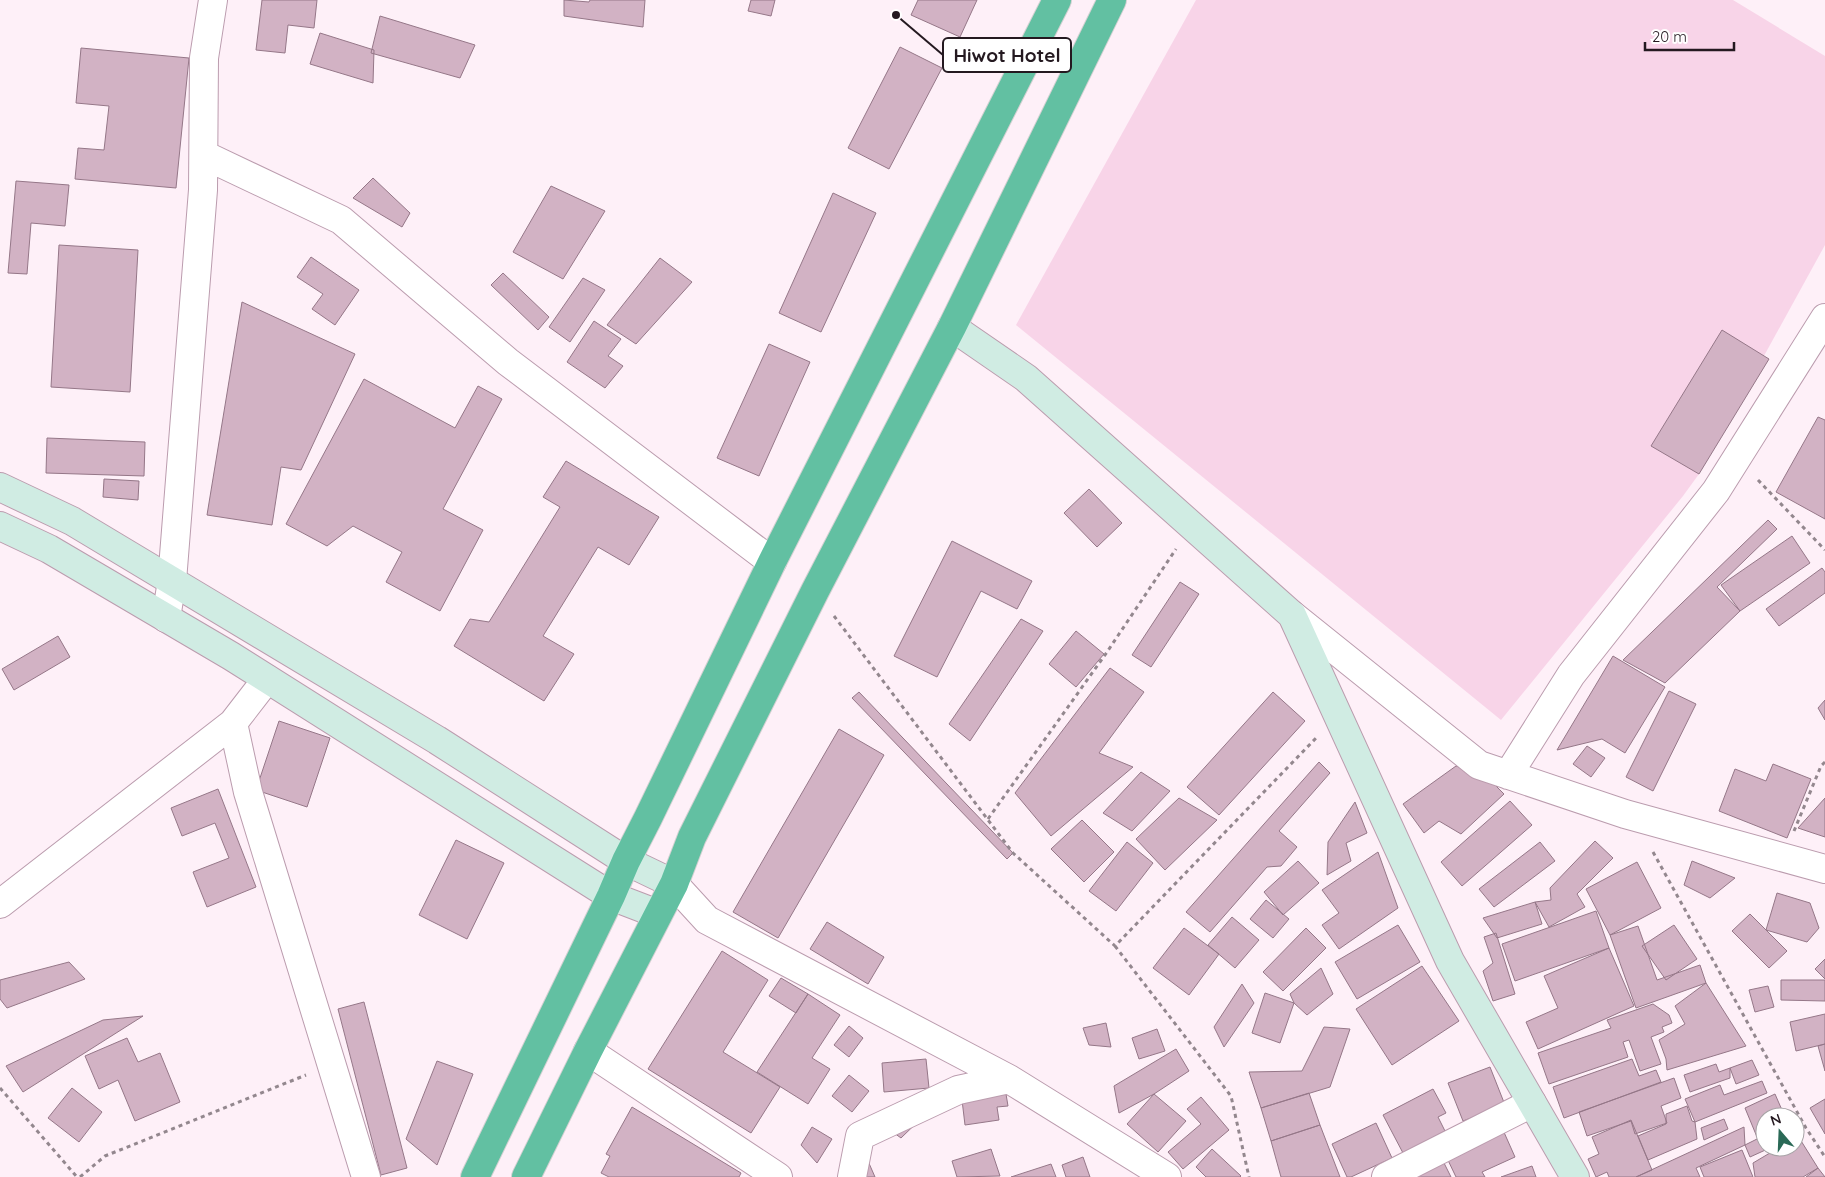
<svg xmlns="http://www.w3.org/2000/svg" width="1825" height="1177" viewBox="0 0 1825 1177" font-family="Quicksand,sans-serif">
<rect width="100%" height="100%" fill="#fef0f8"/>
<path fill="#f8d4e8" d="M1196,0h537l92,56v189l-126,229 -16,22 -182,224 -485,-395z"/>
<path fill="#d2b2c4" stroke="#957788" d="M262,0h55l-3,28 -26,-3 -3,28 -29,-3z
M564,0l25,2 1,-2h55l-2,27 -79,-11z
M751,0h24l-4,16 -23,-5z
M918,0h59l-17,37 -49,-22z
M380,16l95,29 -15,33 -89,-25z
M320,33l54,17 -1,33 -63,-19z
M900,47l42,21 -53,101 -41,-21z
M81,48l108,10 -13,130 -101,-9 3,-31 26,2 5,-44 -33,-3z
M373,178l37,35 -8,14 -49,-29z
M16,181l53,4 -4,41 -34,-3 -4,51 -19,-1z
M551,186l54,25 -42,68 -50,-27z
M833,193l43,20 -55,119 -42,-19z
M59,245l79,5 -8,142 -79,-5z
M311,257l48,33 -24,35 -23,-16 11,-15 -26,-17z
M660,258l32,24 -56,62 -29,-19z
M503,273l46,44 -11,13 -47,-45z
M583,278l22,12 -35,52 -21,-15z
M242,302l113,52 -54,116 -20,-3 -9,58 -65,-10z
M594,321l27,18 -13,17 15,10 -18,22 -38,-26z
M1722,330l47,29 -70,115 -48,-28z
M769,344l41,18 -51,114 -42,-18z
M364,379l91,49 23,-42 24,13 -59,110 40,21 -43,81 -54,-29 16,-30 -49,-26 -26,20 -41,-22z
M1818,417l7,3v99l-49,-27z
M47,438l98,4 -1,34 -98,-3z
M566,461l93,56 -30,48 -31,-18 -55,89 31,18 -30,47 -90,-55 16,-27 19,3 71,-115 -17,-10z
M104,479l35,2 -1,19 -35,-3z
M1089,489l33,34 -25,24 -33,-34z
M1768,520l9,9 -60,58 23,24 -75,72 -42,-23z
M1792,536l18,27 -70,48 -19,-26z
M952,541l80,40 -15,28 -36,-18 -44,86 -43,-21z
M1822,568l3,4v21l-46,33 -13,-17z
M1180,582l19,12 -48,73 -19,-12z
M1021,619l22,12 -73,110 -21,-17z
M1076,631l28,23 -28,33 -27,-23z
M58,636l12,21 -56,33 -12,-21z
M1613,656l52,31 -40,66 -23,-14 -45,11z
M1110,668l34,24 -45,61 34,14 -82,69 -36,-43z
M1669,691l27,13 -43,87 -27,-14z
M859,692l154,161 -6,6 -155,-161z
M1273,692l32,29 -86,94 -32,-28z
M1825,700v20l-7,-12z
M279,721l51,17 -23,69 -51,-17z
M839,729l45,26 -106,183 -45,-26z
M1587,746l18,12 -14,19 -18,-13z
M1319,762l11,11 -51,58 18,16 -16,19 -14,1 -57,65 -24,-20z
M1773,764l38,15 -24,59 -68,-27 16,-42 31,12z
M1456,766l29,9 19,19 -43,40 -22,-13 -15,12 -21,-29z
M1141,772l29,19 -38,40 -29,-18z
M218,789l38,98 -49,20 -14,-35 36,-14 -14,-35 -33,13 -11,-28z
M1179,798l38,22 -52,50 -29,-31z
M1825,798v39l-27,-9z
M1510,801l22,24 -70,61 -21,-24z
M1355,802l12,31 -21,10 5,18 -24,14 1,-33z
M1082,820l32,32 -30,30 -33,-33z
M456,840l48,23 -37,76 -48,-24z
M1595,841l18,17 -36,36 8,13 -36,20 -14,-25 16,-2 -1,-12z
M1127,842l26,21 -37,48 -27,-20z
M1540,842l15,19 -61,46 -15,-18z
M1378,852l20,56 -59,41 -17,-24 17,-12 -17,-23z
M1298,861l21,22 -36,32 -19,-23z
M1692,861l43,17 -25,20 -26,-13z
M1637,862l24,46 -51,27 -24,-46z
M1777,893l33,10 9,25 -12,14 -41,-12z
M1266,900l23,19 -16,19 -23,-19z
M1535,902l7,22 -45,14 -14,-20z
M1596,911l13,37 -94,33 -13,-37z
M1750,914l37,37 -18,17 -37,-37z
M1232,917l27,23 -24,28 -27,-23z
M827,922l57,35 -16,27 -58,-35z
M1398,925l22,37 -63,37 -22,-37z
M1674,925l23,34 -31,21 -24,-34z
M1638,926l19,54 43,-15 6,18 -70,25 -26,-73z
M1184,928l35,26 -30,41 -36,-27z
M1306,928l20,20 -43,43 -20,-19z
M1496,933l19,61 -22,7 -10,-30 10,-8 -9,-26z
M1609,948l25,58 -96,43 -12,-27 32,-14 -14,-32z
M722,951l46,29 -45,72 57,35 -29,46 -103,-64z
M1825,959v20l-10,-10z
M69,962l16,17 -78,29 -7,-9v-19z
M1422,966l37,55 -67,44 -36,-56z
M1321,968l12,26 -26,21 -13,-12 -4,-9z
M781,978l27,16 -12,19 -27,-17z
M1781,980h44v21l-44,-1z
M1706,983l40,63 -79,24 -1,-11 -7,-19 26,-16 -10,-18z
M1242,984l12,19 -30,44 -10,-20z
M1768,986l6,21 -19,5 -6,-22z
M1265,993l29,10 -14,40 -28,-10z
M808,994l32,21 -28,43 18,11 -22,35 -51,-32z
M364,1002l43,166 -26,7 -43,-166z
M1653,1004l16,11 3,8 -10,4 2,5 -13,5 10,27 -21,7 -11,-31 -6,2 5,15 -79,27 -11,-31 73,-25 -4,-8z
M1825,1014v30l-29,7 -6,-29z
M143,1016l-120,76 -17,-26 97,-46z
M1106,1023l5,24 -22,-2 -6,-17z
M849,1026l14,12 -14,19 -15,-12z
M1324,1027l26,2 -20,58 -69,21 -12,-36 53,-1z
M1157,1029l8,22 -26,8 -7,-21z
M127,1038l11,24 22,-9 20,49 -45,19 -17,-41 -19,9 -14,-33z
M1825,1044v27l-7,-25z
M1176,1049l13,22 -35,23 -35,19 -5,-27z
M926,1059l3,29 -45,4 -2,-29z
M1632,1059l7,17 17,-6 5,12 -97,36 -11,-31z
M1752,1060l7,15 -23,9 -6,-16z
M437,1061l36,13 -36,91 -31,-26z
M1716,1064l3,8 11,-4v10l-40,14 -6,-17z
M1490,1067l15,38 -42,16 -15,-38z
M849,1075l20,16 -17,21 -20,-16z
M1674,1078l7,20 -20,8 6,17 -32,11 -4,-13 -44,15 -8,-24z
M1762,1081l5,12 -72,29 -10,-23 35,-14 4,10z
M72,1088l30,24 -23,30 -31,-24z
M1433,1089l13,24 -8,4 7,14 -42,22 -20,-38z
M1309,1093l11,32 -49,16 -10,-33z
M1006,1094l2,12 -11,1 2,13 -34,5 -3,-25z
M1154,1094l32,27 -28,31 -31,-28z
M1775,1094l10,23h-20v16l-8,4 -12,-29z
M1201,1097l28,33 -46,39 -15,-17 33,-28 -14,-15z
M1825,1099v35l-15,-26z
M1687,1106l5,15 3,1 2,17 -49,21 -10,-24 28,-12v-10z
M632,1107l109,66 -2,4h-130l-8,-4 9,-17 -4,-2z
M932,1108l-31,30 -11,-8z
M1724,1119l4,10 -24,11 -3,-12z
M1631,1120l21,50 -16,7h-27l-2,-5 -11,5 -8,-18 11,-5 -7,-17z
M1376,1123l16,35 -41,19h-4l-15,-33z
M1320,1125l20,52h-59l-10,-36z
M812,1127l20,12 -15,24 -16,-18z
M1744,1127l1,18 -49,23 4,9h-64z
M1503,1130l12,27 -33,15 3,5h-29l-10,-21z
M1765,1135v12h7l-22,10 -5,-12z
M1798,1136l20,32 -15,9h-48l-2,-14 27,-16h15v-9z
M991,1149l9,27 -43,1 -5,-16z
M1212,1149l29,27 -1,1h-34l-10,-10z
M1742,1150l11,27h-49l-4,-10z
M1083,1157l7,20h-24l-4,-12z
M868,1161l7,16h-12z
M1443,1161l8,16h-39z
M1051,1164l5,13h-45z
M1532,1166l4,11h-35z
M1818,1168l7,9h-19z"/>
<g fill="none" stroke-linecap="round" stroke-linejoin="round">
<g stroke="#bb9cae" stroke-width="30">
<path id="street" d="M204,155l137,65 167,142 264,200
M1292,615l187,150 146,49 200,55
M166,618l6,-37 31,-391 1,-132 9,-58
M233,723l15,69 118,385
M1508,775l63,-100 145,-184 109,-173
M674,884l33,36 302,159
M0,904l233,-181 34,-44
M588,1051l190,126
M852,1177l8,-41 98,-46 51,-11 158,98
M1386,1177l146,-74"/>
</g>
<g stroke="#bb9cae" stroke-width="30">
<path id="secondary" d="M952,327l74,51 266,237 158,346 125,216
M0,487l72,34 365,219 189,121 48,23
M0,526l49,23 182,107 380,240 47,18"/>
</g>
<g stroke="#d3d1d2" stroke-width="30">
<path id="highway" d="M475,1177l136,-281 15,-35 22,-43 124,-256 285,-562
M526,1177l62,-126 86,-167 18,-47 123,-246 137,-264 160,-327"/>
</g>
<path stroke="#93878e" stroke-width="3" stroke-dasharray="4 4" stroke-linecap="butt" d="M1758,480l67,70
M834,616l179,237 102,93 202,-209
M988,819l117,-164 71,-106
M1794,831l27,-65 4,-4
M1653,852l153,276 19,29
M1115,946l116,150 18,81
M0,1088l77,89
M80,1177l25,-21 201,-81"/>
<use href="#street" stroke="#fff" stroke-width="28"/>
<use href="#secondary" stroke="#d0ece3" stroke-width="28"/>
<use href="#highway" stroke="#62c0a2" stroke-width="28"/>
</g>
<path fill="none" stroke="#241920" stroke-width="2" d="M896 15L943 55"/>
<circle fill="#241920" stroke="#fff" stroke-width="2" cx="896" cy="15" r="5"/>
<rect fill="#fff" stroke="#241920" stroke-width="2" x="943" y="38" width="128" height="34" rx="5"/>
<g font-size="19" text-anchor="middle" font-weight="bold" fill="#241920">
<text x="1007" y="62">Hiwot Hotel</text>
</g>
<g transform="translate(1780 1132) rotate(341)"><circle r="24" fill="#ffffff" stroke="#a7a3a6"/>
<path d="M0-4L9 19L0 12L-9 19Z" fill="#2a6956"/>
<text y="-8" font-size="14" font-weight="bold" text-anchor="middle" fill="#241920">N</text>
</g>
<path d="M1645 42v8h89v-8" fill="none" stroke="#241920" stroke-width="2.5"/>
<text x="1652" y="42" font-size="15" fill="#241920" stroke="#ffffff" stroke-width="4" paint-order="stroke">20 m</text>
</svg>
